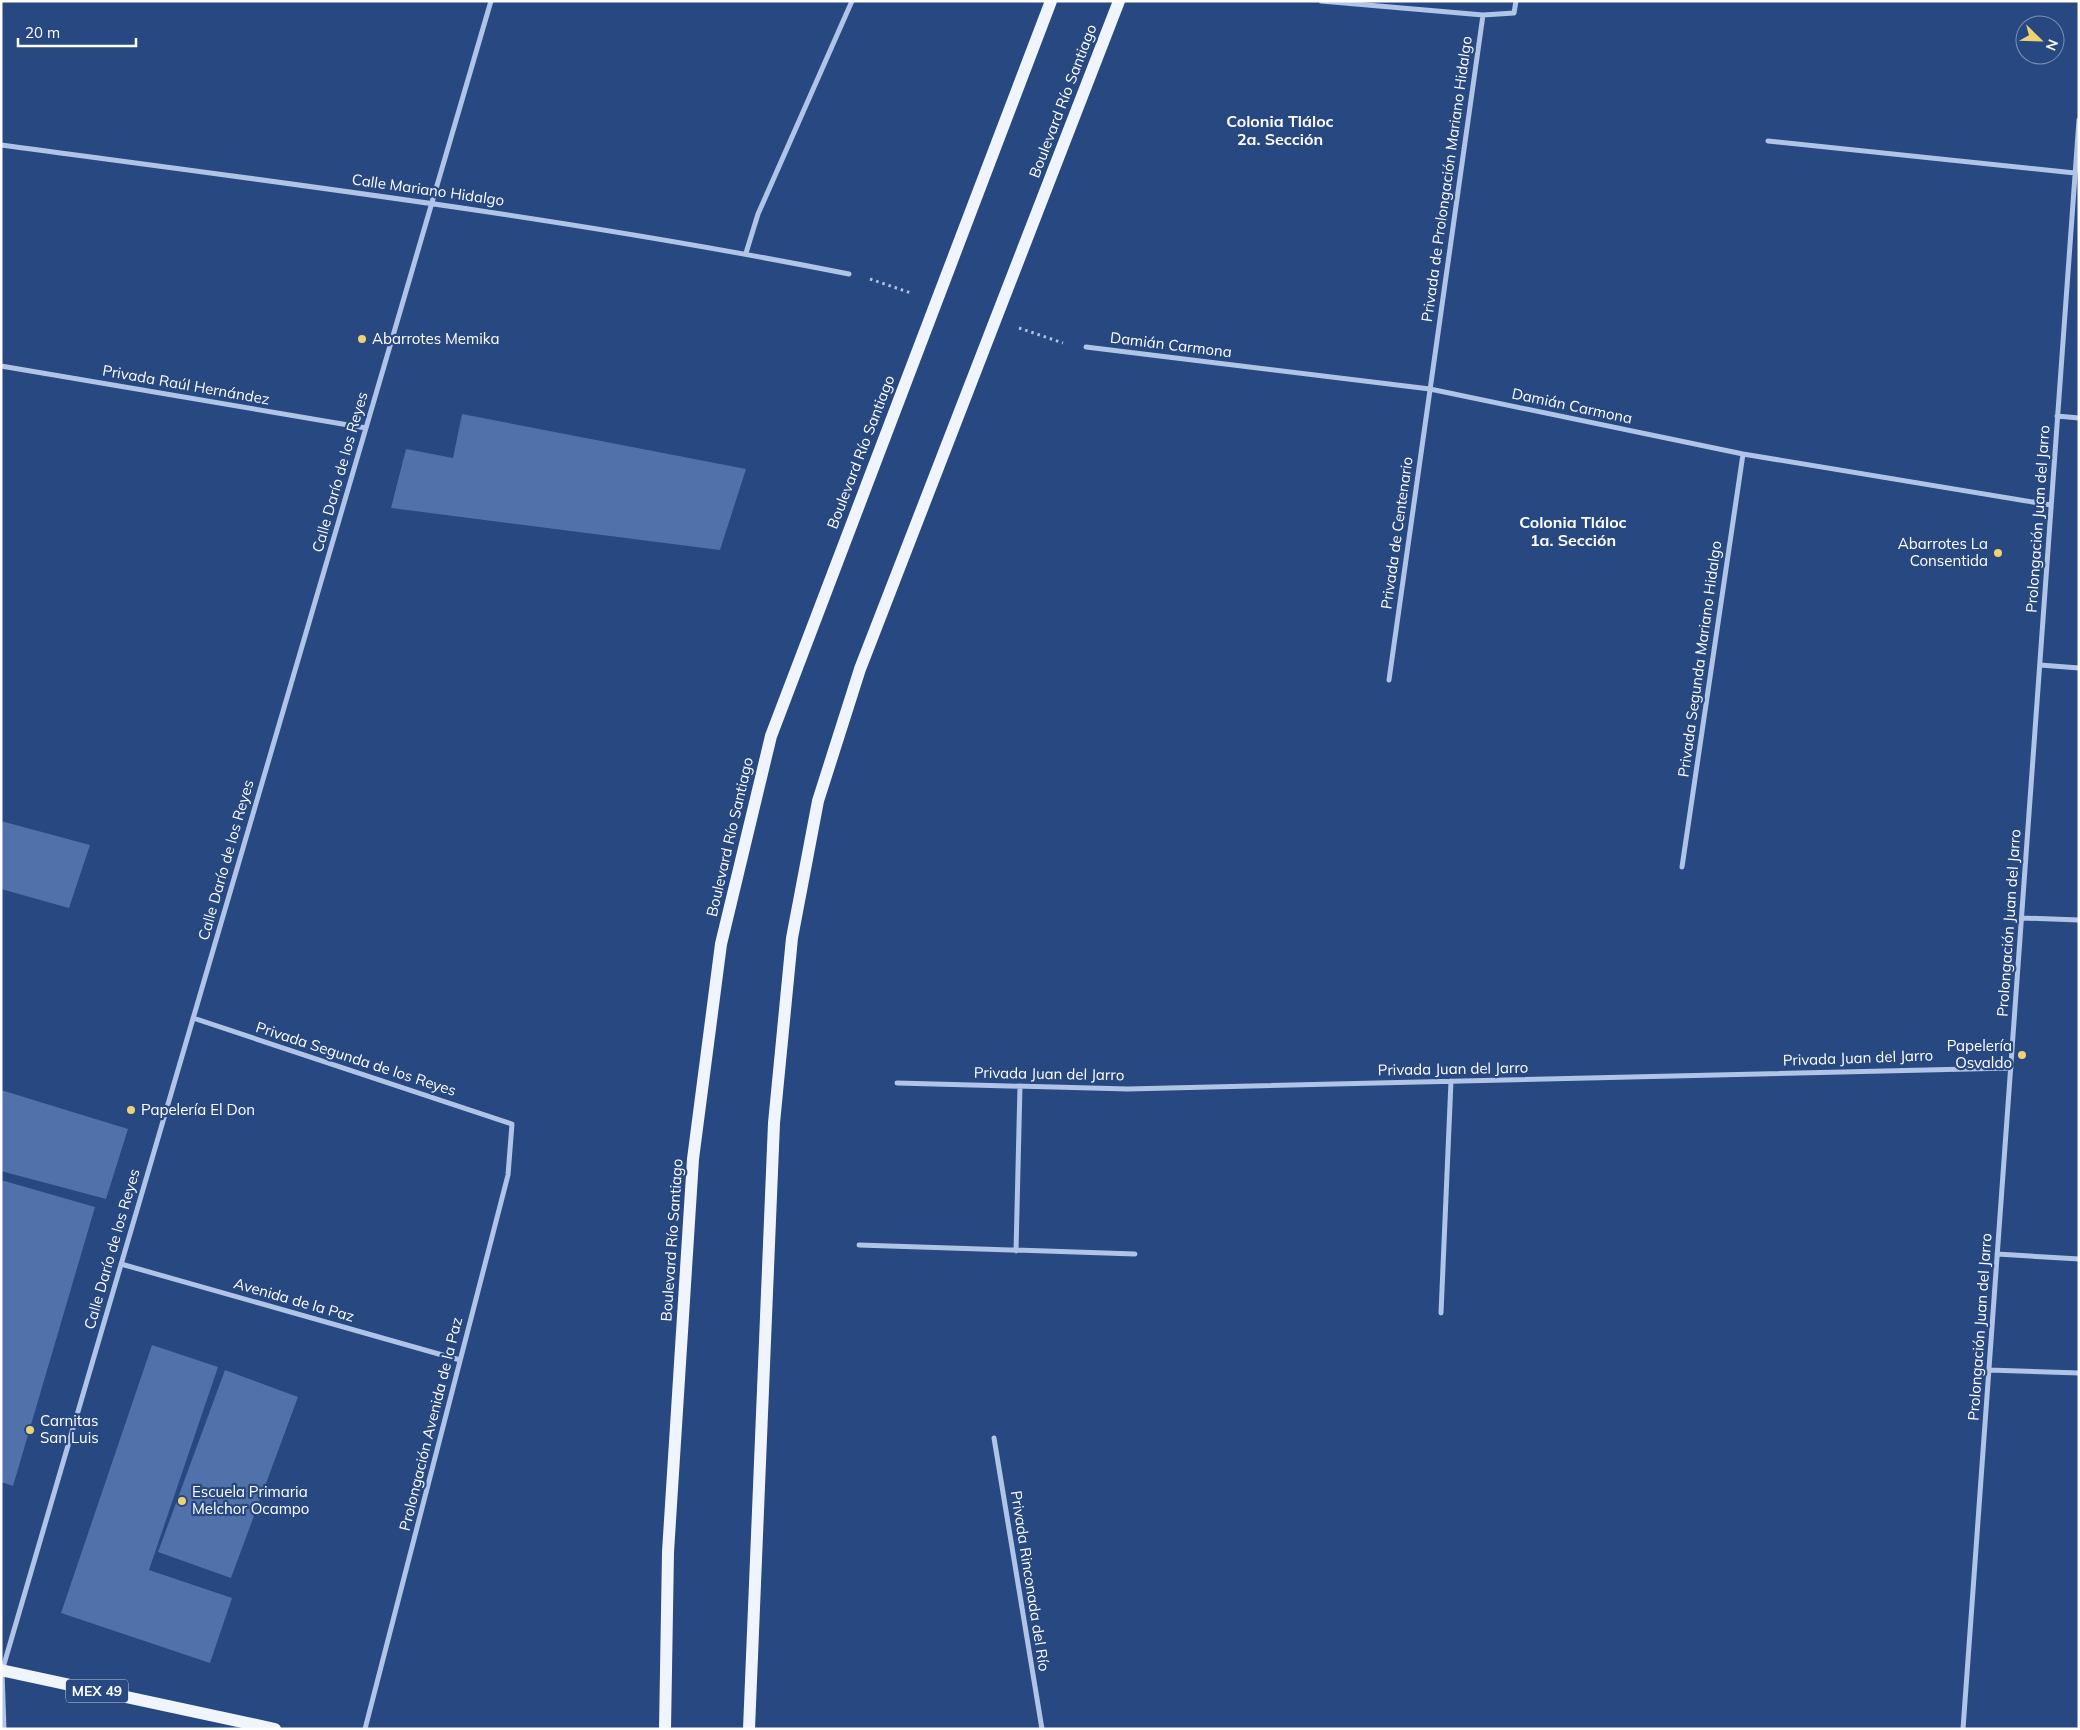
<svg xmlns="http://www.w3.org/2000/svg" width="2080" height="1730" viewBox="0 0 2080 1730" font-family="Mulish,sans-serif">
<rect width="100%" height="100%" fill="#274880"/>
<path fill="#5071a9" d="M462,414l284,55 -26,81 -329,-42 15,-59 47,9z
M1,821l89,24 -21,63 -68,-19z
M1,1090l127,39 -22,70 -105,-28z
M1,1180l94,27 -82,279 -12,-4z
M152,1345l66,22 -69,203 83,28 -22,65 -149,-50z
M225,1370l73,27 -67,181 -73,-26z"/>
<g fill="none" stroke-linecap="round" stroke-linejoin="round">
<path stroke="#afc4e6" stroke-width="3" stroke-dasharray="2.5 4" stroke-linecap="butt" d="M870,279l41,14
M1019,328l44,15"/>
<path stroke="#afc4e6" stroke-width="5" d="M1321,1l162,14 31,-2 2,-12
M1768,141l307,32
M1,145c283,38 567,73 848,129
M746,253l12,-39 94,-213
M1086,347l344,42 313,65 308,51
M1,366l365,62
M2057,416l22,2
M2040,665l39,3
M1389,680l94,-665
M1682,867l61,-413
M2022,918l57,2
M193,1018l319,106 -4,51 -143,554
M897,1083l231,6 883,-21
M859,1245l276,9
M1016,1251l4,-165
M1997,1254l82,5
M121,1264l339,96
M1441,1313l10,-232
M1989,1370l90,3
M994,1438l48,291
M4,1729l-2,-58 489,-1670
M1963,1729l116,-1609"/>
<path stroke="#eff4fd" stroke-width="12" d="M1,1670l274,59
M665,1729l3,-177 25,-393 28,-215 50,-208 280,-735
M749,1729l25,-606 18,-185 26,-137 42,-132 259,-668"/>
</g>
<g fill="#eed374" stroke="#274880" stroke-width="2">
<circle cx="362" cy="339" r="5"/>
<circle cx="1998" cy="553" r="5"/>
<circle cx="2022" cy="1055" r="5"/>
<circle cx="131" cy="1110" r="5"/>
<circle cx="30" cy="1430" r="5"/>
<circle cx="182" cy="1501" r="5"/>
</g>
<g text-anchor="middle" stroke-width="4.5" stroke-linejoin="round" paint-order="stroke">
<rect fill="#274880" stroke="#bec8d9" stroke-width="1" x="66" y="1679.5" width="62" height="23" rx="4"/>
<g font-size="14" font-weight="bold" fill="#fff">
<text x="97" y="1696">MEX 49</text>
</g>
<g font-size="15" fill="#fff" stroke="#274880">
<text transform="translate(1063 101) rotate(-69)" y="5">Boulevard Río Santiago</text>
<text transform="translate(1447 179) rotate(-82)" y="5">Privada de Prolongación Mariano Hidalgo</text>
<text transform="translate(428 190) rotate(8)" y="5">Calle Mariano Hidalgo</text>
<text transform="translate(1171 345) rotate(7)" y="5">Damián Carmona</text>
<text transform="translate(186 385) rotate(10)" y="5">Privada Raúl Hernández</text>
<text transform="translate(1572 406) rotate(12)" y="5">Damián Carmona</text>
<text transform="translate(861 452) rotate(-69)" y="5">Boulevard Río Santiago</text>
<text transform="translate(340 472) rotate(-74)" y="5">Calle Darío de los Reyes</text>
<text transform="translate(2038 519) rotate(-86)" y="5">Prolongación Juan del Jarro</text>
<text transform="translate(1397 533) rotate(-82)" y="5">Privada de Centenario</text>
<text transform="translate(1700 659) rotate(-82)" y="5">Privada Segunda Mariano Hidalgo</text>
<text transform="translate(730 837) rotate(-77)" y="5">Boulevard Río Santiago</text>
<text transform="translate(226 860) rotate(-74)" y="5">Calle Darío de los Reyes</text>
<text transform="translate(2009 923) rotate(-86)" y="5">Prolongación Juan del Jarro</text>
<text transform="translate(1858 1058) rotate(-2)" y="5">Privada Juan del Jarro</text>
<text transform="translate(356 1059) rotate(18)" y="5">Privada Segunda de los Reyes</text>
<text transform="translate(1453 1069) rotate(-1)" y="5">Privada Juan del Jarro</text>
<text transform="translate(1049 1074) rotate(1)" y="5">Privada Juan del Jarro</text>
<text transform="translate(672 1240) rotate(-86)" y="5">Boulevard Río Santiago</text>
<text transform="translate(112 1249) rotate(-74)" y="5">Calle Darío de los Reyes</text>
<text transform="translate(294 1300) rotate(16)" y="5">Avenida de la Paz</text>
<text transform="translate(1980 1327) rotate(-86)" y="5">Prolongación Juan del Jarro</text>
<text transform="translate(431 1424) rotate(-76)" y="5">Prolongación Avenida de la Paz</text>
<text transform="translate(1030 1581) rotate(81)" y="5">Privada Rinconada del Río</text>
</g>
<g font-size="15" fill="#fff" stroke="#274880" text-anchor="start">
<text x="372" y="344">Abarrotes Memika</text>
<text x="1988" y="549" text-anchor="end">Abarrotes La<tspan x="1988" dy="17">Consentida</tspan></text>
<text x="2012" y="1051" text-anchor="end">Papelería<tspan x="2012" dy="17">Osvaldo</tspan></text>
<text x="141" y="1115">Papelería El Don</text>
<text x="40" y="1426">Carnitas<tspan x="40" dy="17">San Luis</tspan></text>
<text x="192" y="1497">Escuela Primaria<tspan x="192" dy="17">Melchor Ocampo</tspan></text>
</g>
<g font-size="16" font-weight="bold" fill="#fff" stroke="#274880">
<text x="1280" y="127">Colonia Tláloc<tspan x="1280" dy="18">2a. Sección</tspan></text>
<text x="1573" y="528">Colonia Tláloc<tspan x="1573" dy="18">1a. Sección</tspan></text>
</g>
</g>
<rect width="2080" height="1730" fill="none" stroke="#ffffff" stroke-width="5"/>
<g transform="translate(2040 40) rotate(113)"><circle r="24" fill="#274880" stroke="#7d91b3"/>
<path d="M0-4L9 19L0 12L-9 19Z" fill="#eed374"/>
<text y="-8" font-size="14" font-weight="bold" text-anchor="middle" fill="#ffffff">N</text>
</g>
<path d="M18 38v8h118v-8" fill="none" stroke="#ffffff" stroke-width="2.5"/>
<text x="25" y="38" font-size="15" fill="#ffffff" stroke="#274880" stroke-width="4" paint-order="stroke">20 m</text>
</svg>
